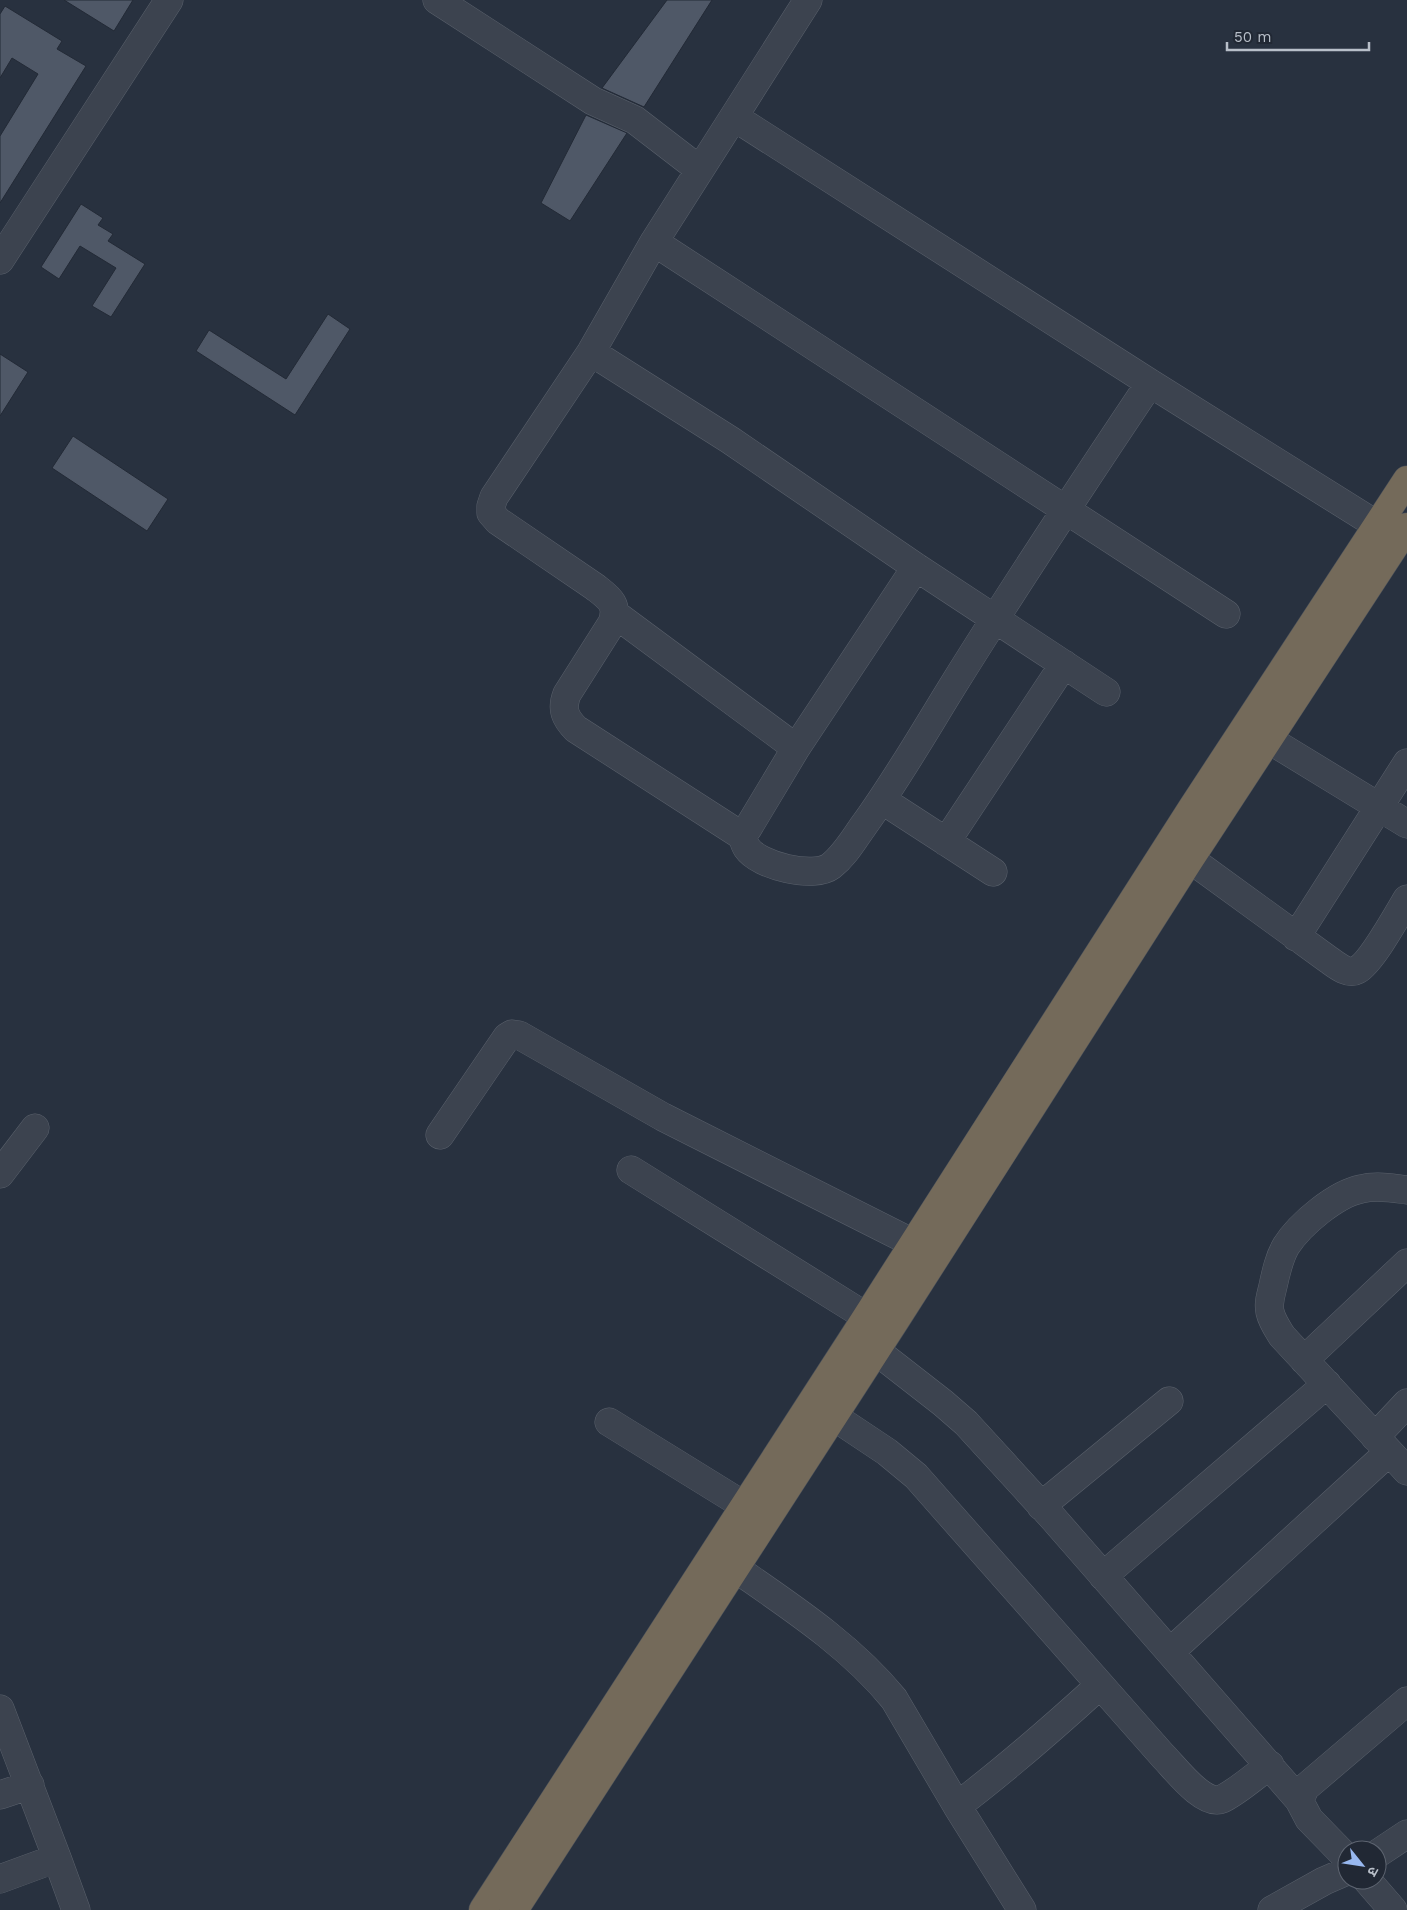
<svg xmlns="http://www.w3.org/2000/svg" width="1407" height="1910" viewBox="0 0 1407 1910" font-family="'Work Sans','Noto Sans Devanagari',sans-serif">
<rect width="100%" height="100%" fill="#28313f"/>
<path fill="#4f5867" stroke="#232a36" d="M64,0h69l-19,31z
M667,0h45l-68,107 -42,-19z
M5,6l57,35 -5,8 29,17 -86,137v-67l38,-62 -26,-16 -12,20v-64z
M586,115l41,18 -57,88 -29,-18z
M81,204l22,14 -5,7 15,9 -5,7 37,23 -34,53 -19,-11 24,-38 -36,-22 -21,33 -18,-12z
M328,314l22,15 -55,86 -99,-64 13,-21 77,49z
M0,354l28,18 -28,44z
M73,436l95,63 -21,32 -95,-63z"/>
<g fill="none" stroke-linecap="round" stroke-linejoin="round">
<g stroke="#5a616c" stroke-width="29">
<path id="minor" d="M437,0l156,101 42,19 65,50
M808,0l-154,242 -63,110 -97,145 -3,9v7l7,8 97,66c14,11 24,17 17,36l-45,71c-6,15 -2,24 9,35l163,105 6,-2 3,-4 48,-80 120,-181
M734,117l416,266 227,142
M654,242l572,372
M0,260l169,-260
M591,352l139,88 186,127 190,125
M615,614l181,134
M1268,739l139,85
M882,800l111,72
M742,834c1,4 2,10 5,14 12,18 67,31 84,18 14,-11 23,-27 33,-41 32,-44 59,-91 88,-138 64,-103 131,-204 198,-304
M946,842l118,-178
M1190,859l139,101c7,5 19,15 28,10 14,-7 41,-56 50,-71
M1296,937l111,-174
M440,1135l67,-98 5,-3 7,1 144,82 250,126
M631,1170l236,147
M0,1174l35,-46
M1407,1190c-14,-2 -31,-5 -46,-1 -25,5 -61,35 -75,57 -7,12 -10,26 -13,40 -2,9 -5,17 -3,26 2,9 7,16 12,24l125,135
M857,1336l86,67 23,20 86,94 247,283
M1304,1360l103,-97
M833,1416l54,36 29,24 247,280c12,12 41,51 59,43 15,-7 34,-24 48,-34
M609,1422l136,84
M1375,1437l32,-34
M1041,1506l128,-105
M735,1568c56,39 116,78 159,131l63,107 65,104
M1103,1576l224,-192
M1170,1652l219,-200
M0,1709l57,149 19,52
M0,1795l30,-10
M957,1806c50,-38 97,-79 143,-121
M1377,1854l30,-20
M1347,1858l-38,-39 -10,-19 7,-13 101,-86
M0,1879l57,-21
M1367,1880l26,30
M1272,1910l52,-29 23,-10"/>
</g>
<g stroke="#474e59" stroke-width="29">
<path id="highway" d="M483,1910l372,-575 337,-527 215,-328
M514,1910l381,-589 295,-462 217,-332"/>
</g>
<use href="#minor" stroke="#3c434f" stroke-width="28"/>
<use href="#highway" stroke="#746a5a" stroke-width="28"/>
</g>
<g transform="translate(1362 1865) rotate(120)"><circle r="24" fill="#212834" stroke="#5d6470"/>
<path d="M0-4L9 19L0 12L-9 19Z" fill="#98b8ef"/>
<text y="-8" font-size="14" font-weight="bold" text-anchor="middle" fill="#b8bfc9">उ</text>
</g>
<path d="M1227 42v8h142v-8" fill="none" stroke="#b8bfc9" stroke-width="2.5"/>
<text x="1234" y="42" font-size="15" fill="#b8bfc9" stroke="#212834" stroke-width="4" paint-order="stroke">50 m</text>
</svg>
